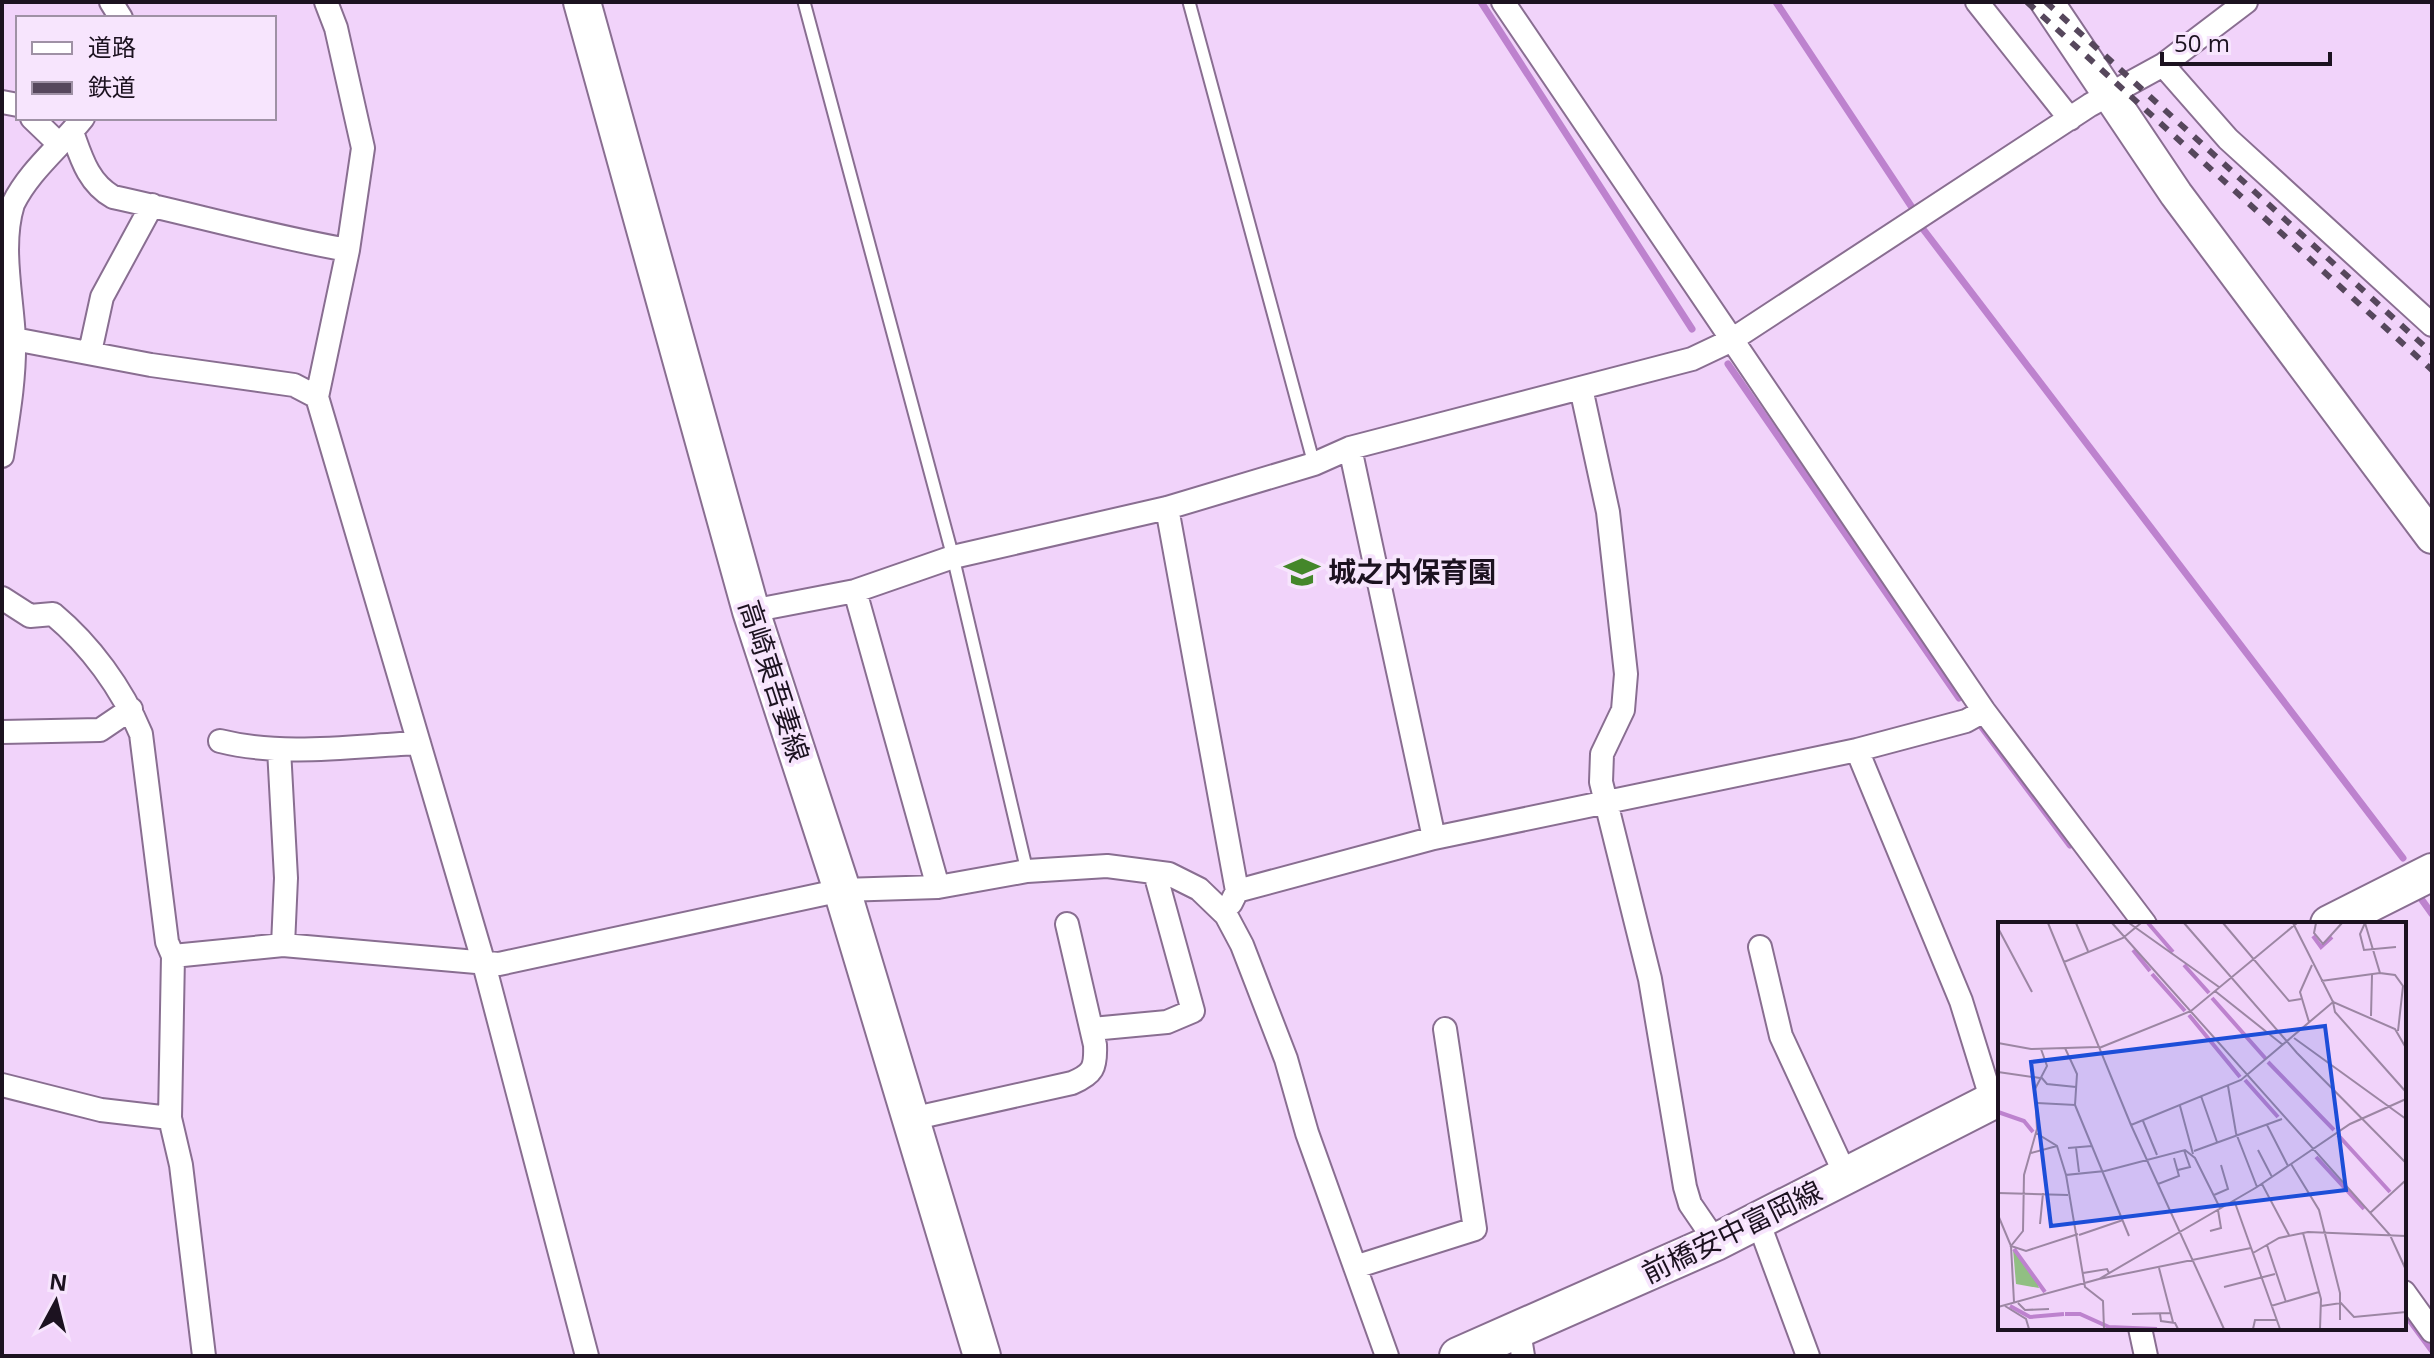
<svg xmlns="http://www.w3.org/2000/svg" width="2434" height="1358" viewBox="0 0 2434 1358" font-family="'Open Sans','Noto Sans JP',sans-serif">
<rect width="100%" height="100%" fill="#f1d3fa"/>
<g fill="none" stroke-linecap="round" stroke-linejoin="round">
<path stroke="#bd82ce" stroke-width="7" d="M1481,2l211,327
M1776,2l139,210
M1923,229l480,629
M1728,364l231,334
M1981,726l89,119
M2417,893l15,21
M2404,1312l28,38"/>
<g stroke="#896e91" stroke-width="15">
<path id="lane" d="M804,2l149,555 74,314
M1189,2l125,462"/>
</g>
<g stroke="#896e91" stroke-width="26">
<path id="street" d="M111,2l10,16
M1503,2l481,709 161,213
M1977,2l93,117
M2163,65l65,74 204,186
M2,102l16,3
M32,118l27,26
M72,132c9,25 16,51 41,65 79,17 155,39 235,53
M14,339l137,26 143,20 23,12 31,-147 15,-102 -27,-120 -10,-26
M90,352l12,-55 50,-92
M1581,388l27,124 18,162 -3,36 -21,44 -1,28 49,197 35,208 5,17 26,38
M317,397l167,567 103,392
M1350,448l84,390
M2,456c6,-39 13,-78 12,-117 -2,-44 -14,-93 -1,-135 16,-33 47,-57 70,-86
M1167,508l70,383 -6,12
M855,591l83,296
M2,598l28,18 23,-2c37,31 69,74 88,120l26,208 6,14
M751,611l104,-20 98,-34 214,-49 147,-44 36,-16 342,-89 38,-18 360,-236 73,-40 83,-63
M2,732l98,-2 31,-21
M220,741c64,16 133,5 199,2
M279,749l7,129 -3,67
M1857,750l104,251 31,100
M1237,891l197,-53 423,-88 109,-29 18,-10
M1760,947l21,89 65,140
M1092,1029l75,-7 26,-11 -38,-138
M2,1085l99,25 69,8
M911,1119l161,-36c21,-9 24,-15 23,-38l-28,-121
M1758,1221l50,135
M1355,1267l120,-38 -30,-200
M2404,1292l28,39
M2140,1328l6,28
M1519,1331l4,25
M204,1356l-23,-191 -11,-47 3,-162 110,-11 216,19 343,-74 96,-3 89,-16 80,-5 62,8 30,15 27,26 16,30 44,114 21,74 80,223"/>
</g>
<g stroke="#896e91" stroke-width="36">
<path id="secondary" d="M2047,2l129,192 256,343"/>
</g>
<g stroke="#896e91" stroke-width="40">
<path id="primary" d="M582,2l169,609 91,279 140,466
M2329,924l103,-52
M1458,1356l258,-114 284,-145"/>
</g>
<use href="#lane" stroke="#fff" stroke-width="11"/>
<use href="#street" stroke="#fff" stroke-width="22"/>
<use href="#secondary" stroke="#fff" stroke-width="32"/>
<use href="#primary" stroke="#fff" stroke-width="36"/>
<path stroke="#56475c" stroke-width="6" stroke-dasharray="10 10" stroke-linecap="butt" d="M2027,2l405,368
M2046,2l386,351"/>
</g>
<defs>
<g id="school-bare" transform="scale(2.76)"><path d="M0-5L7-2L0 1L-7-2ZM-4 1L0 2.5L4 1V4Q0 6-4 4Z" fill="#44872a" stroke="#f7e5fd" stroke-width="2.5" paint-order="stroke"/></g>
</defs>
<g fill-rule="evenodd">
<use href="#school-bare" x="1302" y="572"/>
</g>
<g text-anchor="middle" stroke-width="8" stroke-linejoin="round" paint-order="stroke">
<g font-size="28" font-weight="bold" fill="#1c1220" stroke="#f7e5fd" text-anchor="start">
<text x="1328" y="582">城之内保育園</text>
</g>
<g font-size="28" fill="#1c1220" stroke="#f7e5fd">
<text transform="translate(774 681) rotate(72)" y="10">高崎東吾妻線</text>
<text transform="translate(1732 1232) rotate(-26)" y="10">前橋安中富岡線</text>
</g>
</g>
<g transform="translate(1998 922)">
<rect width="408" height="408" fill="#f1d3fa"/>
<path d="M15,327l23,29 3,10 -23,-4z" fill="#91bf83"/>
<path fill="none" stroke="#bd82ce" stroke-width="4" d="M150,1l25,29M315,14l8,11 11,-10M135,28l17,21M186,43l25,28M154,52l33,37M214,76l54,61M191,93l51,62M270,140l66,68M247,158l33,37M0,190l26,9 9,11M340,213l52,57M318,235l48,52M16,327l31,43M12,384l20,11 34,-3M67,392h15l29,13 48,2"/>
<path fill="none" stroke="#9c86a3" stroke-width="2" d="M50,1l83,202 93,204M78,1l12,28M114,1l278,312 16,35M131,1l90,64M186,1l113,130 109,110M225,1l66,78 12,-2M295,1l40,79 62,27 11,19M318,1l-2,10 9,11 19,-21M367,1l15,50 15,2 8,11 -5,45M367,1l-5,11 4,16 32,-3M0,6l34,64M66,40l59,-24 18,-15M323,59l59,-8M217,69l68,54M373,94l1,-41M311,100l-9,-30 12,-27M296,116l112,81M0,121l33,6 67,-2M101,126l92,-37 106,-88M43,127l6,17 -12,23 2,40 -13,46 -1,56 -12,15 15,5 52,-17M0,150l42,6M43,155l6,7 29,3M230,164l8,47 21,54M203,174l16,46M39,181l38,2 2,-31 -12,-26M77,183l54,131M182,184l13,48M145,199l14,34M133,203l110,-45 92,-78 2,10 71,80M269,203l21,41M38,211l21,13 9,29M70,226l24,-2M78,226l3,24M260,228l14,27M196,229l88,-32M33,231l26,-7M293,242l28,46 21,83v27M180,248l12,-3 -6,-17M160,262l21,-8 -5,-18M264,262l27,51M0,271l70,2M216,273l14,-6 -7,-24M236,278l46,129M372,291l36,-33M0,293l13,31 3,56M42,302l3,-31M212,309l11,-3 -3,-18M305,311l18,66 -1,30M81,313l44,-15M269,323l19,57M255,331l26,-15 29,-6 98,4M161,346l14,54M85,351l24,-4 2,4M101,357l152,-31M226,365l51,-13M20,381l7,7 24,-1M7,384l21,13 3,10M273,384l48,-14M323,384l20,-3 13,14 52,-5M0,385l101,-28 158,-92 93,-63 56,-25M134,392l38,-1M162,392l1,7 14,2 3,6M106,407l-1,-28 -18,-14 -19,-112 39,-4 80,-21 10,8 25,50M255,407l2,-9h21"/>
<path fill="#1d4ed8" fill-opacity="0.15" stroke="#1d4ed8" stroke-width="4" d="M327,104l21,164 -295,36 -20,-164z"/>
<rect width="408" height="408" fill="none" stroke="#1c1220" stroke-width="4"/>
</g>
<rect width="2434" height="1358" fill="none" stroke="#1c1220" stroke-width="8"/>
<rect x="16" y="16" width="260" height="104" fill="#f7e5fd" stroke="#9f91a5" stroke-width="2"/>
<rect x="32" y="42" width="40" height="12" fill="#ffffff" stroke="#9f91a5" stroke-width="2"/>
<text x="88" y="56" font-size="24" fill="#1c1220">道路</text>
<rect x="32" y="82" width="40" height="12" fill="#56475c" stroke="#9f91a5" stroke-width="2"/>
<text x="88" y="96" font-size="24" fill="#1c1220">鉄道</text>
<g transform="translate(56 1302) rotate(7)" stroke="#f7e5fd" stroke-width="6" paint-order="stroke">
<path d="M0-6L14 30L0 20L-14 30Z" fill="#1c1220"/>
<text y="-12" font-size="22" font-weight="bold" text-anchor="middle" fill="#1c1220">N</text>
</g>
<path d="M2162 52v12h168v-12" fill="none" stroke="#1c1220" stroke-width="4"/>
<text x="2174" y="52" font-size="24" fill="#1c1220" stroke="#f7e5fd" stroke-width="6" paint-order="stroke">50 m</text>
</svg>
